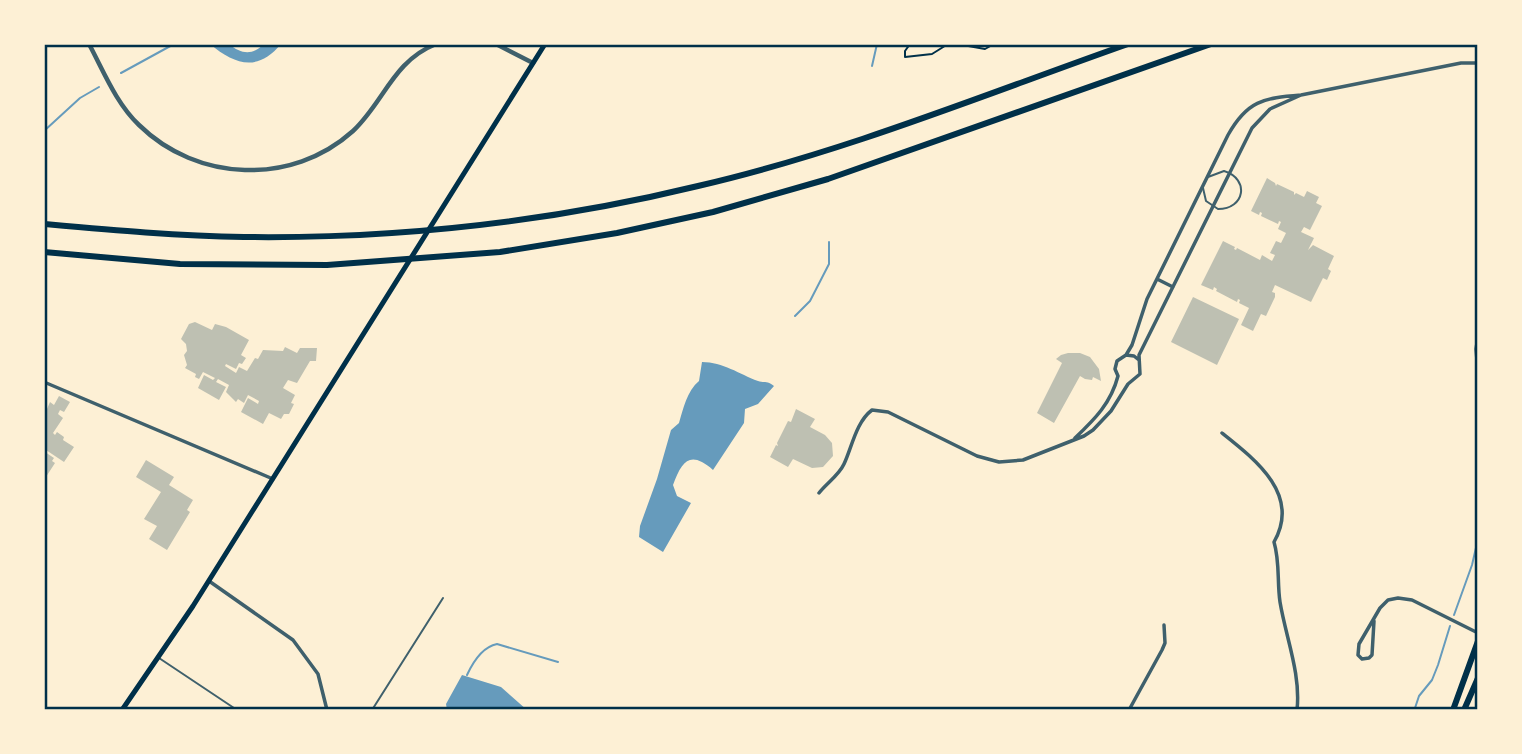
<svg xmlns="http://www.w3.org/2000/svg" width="1522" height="754" viewBox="0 0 1522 754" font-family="Helvetica,sans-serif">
<rect width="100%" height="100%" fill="#fdf0d5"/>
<path fill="#669bbc" d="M210,44h19c12,10 23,12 35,0h17c-23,28 -46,21 -71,0z
M702,362c21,0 37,12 56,19 7,2 10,0 16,5l-16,18 -13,5 -1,14 -31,47c-23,-20 -31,-9 -40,15l4,11 14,7 -28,49 -24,-15 1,-11 17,-47 14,-49 8,-7c4,-14 8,-32 20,-42z
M462,675l39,12 26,23h-80l-1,-6z"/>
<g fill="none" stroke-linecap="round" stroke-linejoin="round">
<path stroke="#669bbc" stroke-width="2" d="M872,66l5,-22
M121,73l53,-29
M44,131l36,-33 19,-11
M795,316l15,-15 19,-37v-22
M1454,615l18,-50 6,-26
M467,675c6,-13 15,-28 30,-31l61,18
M1411,710l4,-2 4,-12 13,-16 6,-15 12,-39"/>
</g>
<path fill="#bec0b2" d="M1267,178l8,5 1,3 1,-2 17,8v3l2,-2 8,4 3,-6 12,6 -3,6 6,3 -12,24 -6,-3 -3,5 13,6 -6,12 5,-5 21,11 -6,13 3,2 -4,9 -4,-2 -12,24 -36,-17 -3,7 3,1v4l-9,19 -5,-2 -8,17 -12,-6 8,-17 -10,-5 1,-3 -2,-1 -1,3 -21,-11 1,-2 -3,-2 -1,3 -12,-5 22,-44 12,6 -1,2 2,1 1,-2 23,12 2,-5 10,6 3,-6 -5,-2 6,-12 5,2 5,-10 -8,-4 3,-7 -2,-1 -1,3 -17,-8 1,-3 -2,-1 -1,3 -8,-4z
M1193,297l46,22 -22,46 -46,-23z
M195,322l17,8 3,-6 11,3 23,13 -8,15 5,3 -4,6 -3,-1 -3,6 -10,-5 -1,2 11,7 3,-6 8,4 8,-13 3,1 5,-9 20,1 2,-4 12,6 3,-5h17l-1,13h-6l-13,22 -9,-3 -5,8 12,7 -4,8 3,1 -5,10h-5l-3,5 -12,-6 -6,11 -22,-12 7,-14 10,6 1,-3 -11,-6 -4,8 -6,-4 -2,3 -10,-10 3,-7 -11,-6 -2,3 10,5 -7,13 -21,-12 6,-13 9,5 2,-2 -12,-6 -4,7 -4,-2 1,-3 -11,-6 2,-3 -3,-10 3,-4 -1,-7 -5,-5 8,-15z
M1068,353h12l10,4 9,12 2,12 -8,-4 -1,3 -7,-1 -5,-3 -26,47 -17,-10 25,-50 -6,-4 5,-4z
M59,396l11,6 -6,10 -4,-2 -2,4 5,4 -10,15 2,2 2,-3 7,5 -1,3 11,7 -10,15 -18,-12 -1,2 9,6 -2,3 3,2 -11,17v-64l6,-14 4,3z
M796,409l19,10 -5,8 15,8 7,8 1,13 -10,11 -11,1 -19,-9 -5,8 -18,-10 6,-12 2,1 -1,-3 11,-22 3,1z
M146,460l28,17 -5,8 24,15 -6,10 3,2 -23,38 -18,-11 8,-13 -13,-7 17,-27 -25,-15z"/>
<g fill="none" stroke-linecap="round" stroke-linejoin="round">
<path stroke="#003049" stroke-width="2" d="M910,44l-5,7v6l27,-3 16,-10
M957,44l28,5 9,-5"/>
<path stroke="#3f606c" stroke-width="2" d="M1203,188l3,13 12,8c27,0 32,-30 6,-38l-16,6
M159,658l78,52
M372,710l71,-112"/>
<path stroke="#3f606c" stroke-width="3.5" d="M1157,279l16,8
M1478,336l-2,13 2,23
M1126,355l8,1 5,4
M44,382l229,97
M1222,433c34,27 79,62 52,109 6,20 3,40 6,60 6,36 21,72 17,108
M1075,438c20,-19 36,-35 43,-62l-3,-7 2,-8 9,-6 6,-10 15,-46 81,-164c19,-34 35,-37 73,-40l160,-32h17
M819,493c8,-10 20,-18 25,-29 8,-17 12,-42 28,-54l16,2 89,44 22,6 24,-2 61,-24 9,-6 18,-19 17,-27 12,-10 -1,-19 113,-227 18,-19 31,-14
M209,581l84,59 25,34 9,36
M1374,621l-2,34 -3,3 -7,1 -4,-4 1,-11 21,-36 8,-8 10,-2 14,2 66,33
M1129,710l33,-60 3,-7 -1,-18"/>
<path stroke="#3f606c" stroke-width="4.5" d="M89,44c15,28 27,59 50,81 58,57 153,61 214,6 31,-29 40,-70 83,-87
M496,44l37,19"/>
<path stroke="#003049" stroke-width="5" d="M122,710l71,-104 352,-562"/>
<path stroke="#003049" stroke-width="6" d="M1453,710l25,-69
M1464,710l14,-32"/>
<path stroke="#003049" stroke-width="6" d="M44,224c67,6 133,12 200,13 153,2 306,-15 454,-51 147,-34 288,-92 430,-142
M44,252l136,12 147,1 173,-13 117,-19 96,-21 115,-33 383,-135"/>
</g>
<rect width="1522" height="754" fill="none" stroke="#fdf0d5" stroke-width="91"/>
<rect x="46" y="46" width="1430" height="662" fill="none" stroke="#003049" stroke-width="2.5"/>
</svg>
